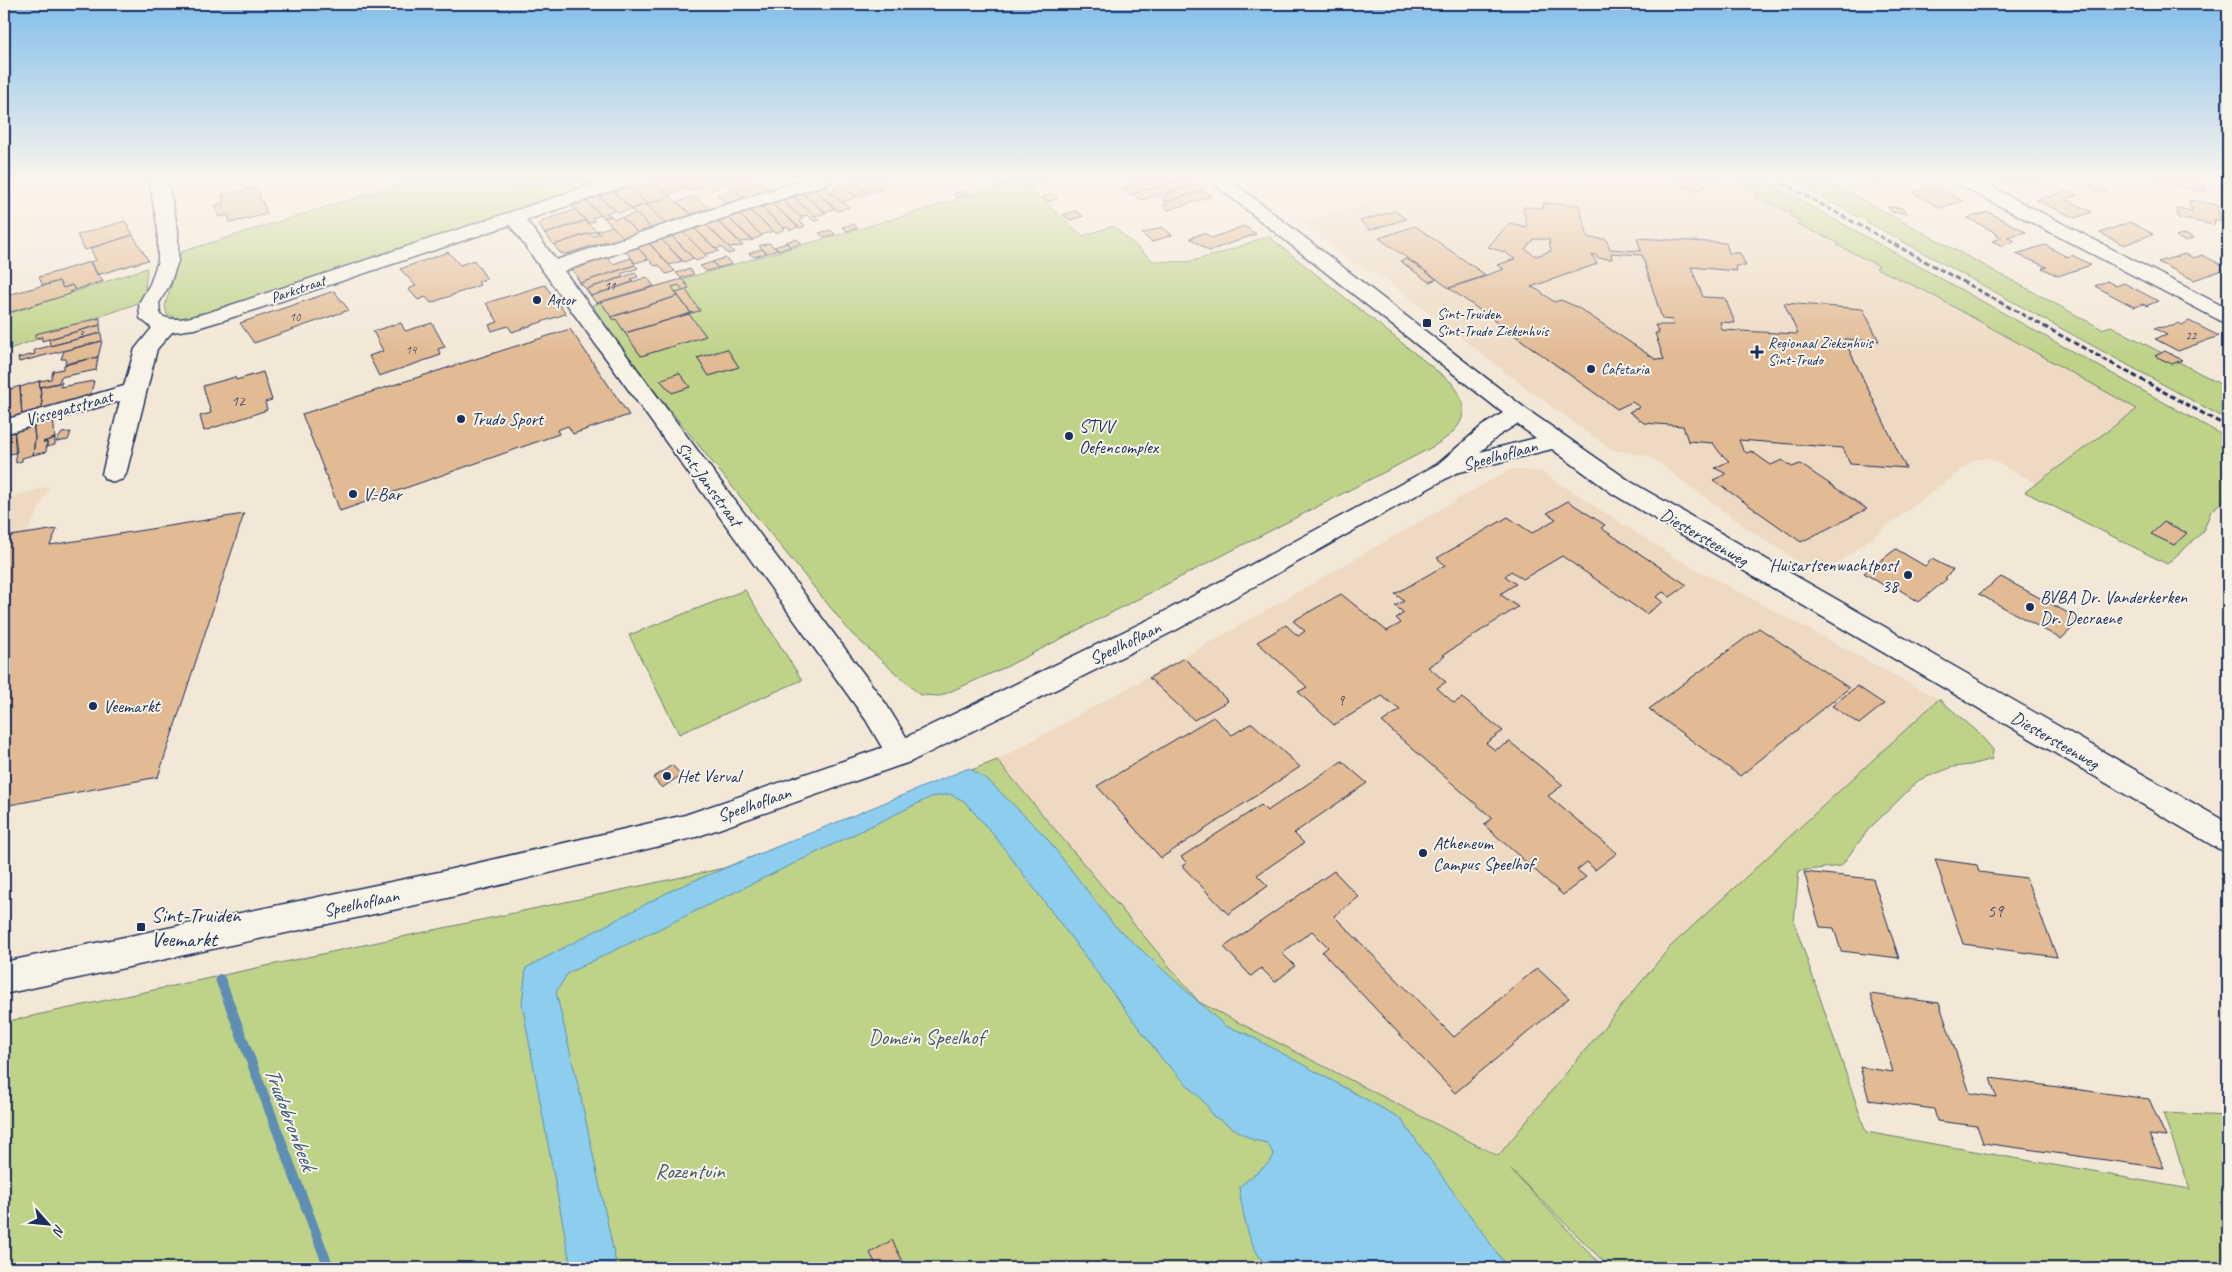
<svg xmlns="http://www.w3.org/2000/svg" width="2232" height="1272" viewBox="0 0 2232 1272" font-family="Caveat,sans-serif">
<rect width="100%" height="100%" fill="#f3e8d7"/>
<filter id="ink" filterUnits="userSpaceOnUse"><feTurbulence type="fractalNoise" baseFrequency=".02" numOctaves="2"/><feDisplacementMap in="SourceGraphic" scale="10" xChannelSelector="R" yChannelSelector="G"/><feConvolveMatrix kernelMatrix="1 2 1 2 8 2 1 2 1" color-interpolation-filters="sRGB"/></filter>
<g filter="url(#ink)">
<path fill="#eedac3" d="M1443,179h292l23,15 -4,1 38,20 -1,1 11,6 -4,2 41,19 -2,3 42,20 -2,2 48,23 212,118 -101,74 -48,-25 -13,2 -154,116 -72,-46 -100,-74 -38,-6 -93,-68 -133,-103 -36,-18 -45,-38z
M1510,469l32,3 134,86 263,141 -268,248 -173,209 -299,-154 -202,-242 224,-124z
M50,486l-26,54 -15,14 -5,9v-64z"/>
<path fill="#bed288" stroke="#6c8073" d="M416,179h201l-405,133 -32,7 -13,-4 -2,-9 16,-54z
M1735,179h27l466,259v59l-17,14 -8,21 -36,32 -142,-72 112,-83 -212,-118 -49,-23 3,-2 -42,-21 2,-2 -42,-19 4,-2 -11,-6 2,-2 -38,-18 4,-2z
M1789,179h35l278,150 9,-3 102,54 15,9v31z
M1019,180l64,56 30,-10 40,35 34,1 32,-8 49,-18 184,147c35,45 -20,63 -52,81l-392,202 -68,30 -20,-1 -68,-61 -213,-262 -47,-67 308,-88z
M147,268l-3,33 -140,50v-36z
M745,590l57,90 -123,54 -50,-99z
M1939,699l39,33 15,18 -1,9 -22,6 -17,2 -34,13 -51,50 -27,36 -42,5 -5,51 72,210 324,57 -27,-76 65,3v152h-618l-99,-98 93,98h-1600v-246l720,-154 273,-108 202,242 299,154 172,-209z"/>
<path fill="#8dceee" stroke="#5f8eb4" d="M513,179h43c-17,7 -38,12 -54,4z
M969,768l20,13 56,55 68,88 112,102 22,8 153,84 108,150h-240c-21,-24 -24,-50 -29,-81l31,-25 4,-7 -7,-12 -14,-3 -40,-24 -7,-12 -43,-44 -166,-221 -33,-38 -14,-7 -19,3 -363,176 -12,19 25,106 36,170h-46l-49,-264 4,-36 148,-79z"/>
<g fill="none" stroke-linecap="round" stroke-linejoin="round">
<path stroke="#5f8eb4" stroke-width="10" d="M220,979l109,289"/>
</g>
<path fill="#e2ba93" stroke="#1b2f5e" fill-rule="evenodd" d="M676,179l10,9 -18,6 -16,-14z
M676,179h23l4,4 -3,1 3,3 -14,4z
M699,179h23l6,5 -17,5z
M722,179h34l14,11 -26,8z
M850,179h18l13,10 -13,4z
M868,179h18l7,5 -12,5z
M990,179h12l5,4 -9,3z
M1022,179h31l-24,7z
M1153,179h31l-55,16 -8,-7 9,-2 -2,-2 9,-3 3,2z
M1184,179h7l6,5 -56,16 -8,-6z
M1669,179h53l-27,12z
M1869,179h30l-20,6z
M1999,179h47l2,2 -46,1z
M2156,179h47l3,13 -49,-10z
M844,182l6,3 5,-2 13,10 -12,4 -17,-13z
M656,183l15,13 -24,8 -16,-13z
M839,184l17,13 -14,5 -12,-10 7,-3 -3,-4z
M1197,184l6,6 -37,12 -5,-4 8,-2 -4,-3z
M625,185l11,7 11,12 -15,5 -21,-19z
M2089,185h11l7,7h-11z
M1934,186l29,15 -23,7 -28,-16z
M258,187l3,16 2,-1 4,12 -37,9 -2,-8 -9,2 -4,-12 9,-2 -2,-8z
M825,187l5,5 19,15 -11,4 -24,-21z
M734,189l10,9 -17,5 -10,-8z
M611,190l21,19 -13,4 -22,-18z
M814,190l21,18 -10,4 -22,-18z
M966,190l4,3 -13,5 -4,-4z
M1203,190l9,6 -44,14 -5,-5 5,-1 -2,-2z
M2068,191l9,4 -12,4 27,13 -17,6 -39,-18z
M803,194l22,18 1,1 -11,3 -22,-19z
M1052,194l5,5 -11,3 -4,-5z
M597,195l18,15 -9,3 5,3 -7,2 -20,-19z
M671,196l6,6 14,13 -26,8 -19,-19z
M695,196l16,14 -10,-1 1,2 -10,3 1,2 -16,-14z
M793,197l22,19 4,4 -5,1 -7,-6 -6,2 -19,-17z
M584,199l17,16 -9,3 3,3 -6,2 -20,-19z
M782,200l21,19 -4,2 6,5 -5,2 -28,-24z
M2189,200l28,5 4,16 -7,-1 1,5 -37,-7 -1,-10 15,3z
M1543,203l36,2 9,33 18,1 4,10 31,2 -4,-13 89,5 3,10h11l6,13h-11l2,5 -46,-4 12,30 22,1 10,25 -15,-1 2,8 76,4 -14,-31 79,6 16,32 -35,-2 62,129 -56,-4 -7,-16 -104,-8 4,10 4,3 4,-2 20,14 11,-5 10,7 8,-3 67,45 -66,33 -88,-62 13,-6 -11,-6 14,-7 -9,-8 -7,-10 -25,-2 -5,-15 -39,-3 -15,-11 11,-5 -8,-5 -15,7 -168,-121 55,-19 -7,-4 18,-6 -11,-7 -16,-5 21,-24 18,4 -4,-20 21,1zM1534,239h15l2,12 -15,5 -11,-7zM1611,253l31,2 20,64 10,1 2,5h-19l4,8h-4l9,27 -9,-1 -78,-52 -16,-7 -7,2 -16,-12 -7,-3 66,-23 -5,-9h4l1,3 15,1z
M646,204l20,20 -14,5 -21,-20z
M772,204l26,23 -8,3 -3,-3 -3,1 -23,-21z
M761,207l23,21 1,1 -9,4 -26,-22z
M1888,207l14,1 4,5 -14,-1z
M575,210l11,10 -41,14 -6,-9 5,-5z
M750,211l23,20 -12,4 -22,-21z
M1076,211l7,5 -13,4 -7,-5z
M1395,211l11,8 -36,11 -10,-9z
M1988,212l38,20 -19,5 8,4 -13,5 -10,-5 10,-3 -6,-4h2l-30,-16z
M636,213l16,16 -14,4 -16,-15z
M739,214l22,21 1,1 -10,4 -24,-22z
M611,216l4,3 6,-2 17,16 -14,5 -20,-20z
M728,218l16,14 9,8 -12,2 -24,-21z
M125,221l8,14 -48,15 -8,-15z
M585,221l12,10 -43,14 -9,-11z
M717,221l15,14 11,11 -14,1 -23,-22z
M2130,222l23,12 -29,11 -24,-12z
M854,224l3,4 -10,3 -5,-4z
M706,225l23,22 5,5 -6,2 -7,-7 -5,2 -21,-20z
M612,226l12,12 -15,5 -12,-12z
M1244,226l12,8 -47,17 -19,-13 14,-5 8,5z
M1415,226l72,50 -38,12 -70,-50z
M1162,227l10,8 -20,7 -10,-8z
M695,229l21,20 3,2 -14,3 -22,-22z
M830,230l5,4 -11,3 -5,-4z
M597,231l10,10 -41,13 -6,-1 -6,-8 35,-12 3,3 6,-2z
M683,232l22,22 2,3 -11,4 -24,-25z
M2185,234l9,4 -9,3 -9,-4z
M133,235l15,25 -51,15 -7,-13 6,-2 -6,-12z
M672,236l21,22 -9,4 -23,-23z
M661,239l21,22 -13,4 -20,-22z
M796,239l6,4 -11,4 -6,-5z
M649,243l20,22 6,6 -9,3 -7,-9 -4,1 -18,-19z
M769,243l5,4 4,3 -11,3 -8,-7z
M787,243l4,4 -13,3 -4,-3z
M2045,245l22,12 5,-2 19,10 -33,11 -16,-8 5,-1 -31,-13z
M637,247l11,12 -13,4 -9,-12z
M762,249l5,4 -13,4 -5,-4z
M448,252l12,13 14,-5 13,19 -9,3 2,3 -49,18 -5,-6 -8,3 -10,-11 8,-3 -16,-17z
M2185,254l9,4 8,-3 26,13 -34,12 -36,-18z
M607,257l6,7 18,-6 4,7 -55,18 -8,-15z
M725,258l7,6 -14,4 -6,-6z
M1407,259l30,20 -8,3 -29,-21z
M90,262l13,19 -28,9 -3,-5 -9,3 -4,-7 -16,5 -4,-9z
M713,262l5,6 -12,3 -6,-5z
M635,265l3,3 -17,6 3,3 -38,12 -6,-6z
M690,269l4,5 -13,4 -5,-5z
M635,273l3,4 -7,2 3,3 -43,14 -5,-7z
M647,277l7,9 -58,17 -5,-7z
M682,279l7,9 -6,2 -4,-5 -7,2 6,9 -67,21 -10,-15z
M59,281l4,7 9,-3 3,5 -5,2v2l-59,18 -7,-16z
M2107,281l9,5 8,-3 34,18 -12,5 -2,-2 -10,3 -39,-21z
M545,285l22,30 -2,-1 -53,18 -4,-6 -16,5 -3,-6 9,-3 -12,-19z
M686,290l14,21 -9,2 -15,-20z
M334,291l15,19 -95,33 -14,-20z
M678,296l13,17 -66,20 -9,-14 -2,1 -3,-3z
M689,314l17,22 -65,20 -16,-23z
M100,318v7l-58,16v-4l-7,1v-4z
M2189,321l30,15 -41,15 -23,-12 12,-4 -13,-7 19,-2 5,-3 4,2z
M401,323l4,8 27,-8 13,24 -7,2 3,6 -62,21 -10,-20 14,-5 -10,-20z
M100,325l1,8 -51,13 -1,-7z
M570,329l59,86 -56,19 -5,-8 -11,4 2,4 -219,77 -38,-97z
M101,333l1,8 -83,21 -1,-4 17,-4 -1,-4z
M102,341l-4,16 -33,7 1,-5h-5l3,-8z
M727,349l12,18 -30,9 -12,-18z
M2165,351l17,9 -10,4 -17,-8z
M98,357l-2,13 -35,7 -2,6 -19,4 -1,-6 12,-2 2,-8 10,-2 1,-4z
M263,372l9,28 -7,2 2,8 -63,21 -4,-15 11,-3 -8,-27 32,-9 1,3z
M679,373l11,14 -18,6 -12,-13z
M39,381l4,30 -21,6 -2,-30z
M94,381l-3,12 -12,8 -36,10 -3,-24 22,-5 -2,5z
M20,386l2,31 -17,5 -1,-31z
M53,417l2,21 -12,4h4l-1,10 -13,3 2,-16 -2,-17z
M33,422l2,16 -2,17 -11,3v3l-6,2 -2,-35z
M14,428l3,24 -13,4v-25z
M71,432l-3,8 -12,2 6,-9z
M55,438v7l-8,2v-5h-4z
M1568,501l37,24 -4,3 86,57 -17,12 -7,-5 -7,5 7,5 -17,12 -84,-58 -39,23 -12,-8 -6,5 11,8 -16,10 18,13 -75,48 2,1 -17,11 18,15 -9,6 17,15 8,-5 41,33 -17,12 9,7 15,-8 53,43 -15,11 69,57 -22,17 -8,-8 -10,8 9,7 -23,18 -79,-70 8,-7 -110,-96 18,-12 -18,-14 -48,29 -36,-33 9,-5 -50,-45 29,-17 12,11 7,-5 -12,-10 48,-27 46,37 14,-8 -5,-5 8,-5 -9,-7 9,-5 -9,-7 50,-29 -8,-7 71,-41 24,16 24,-14 -9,-6z
M244,514l-86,263 -154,29v-269l53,-8 -7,16z
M2164,522l23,11 -13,12 -23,-11z
M1896,549l29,17 7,-7 21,11 -8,8 2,1 -28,23 -27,-17 -4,3 -24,-15z
M2001,577l80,43 -20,19 -82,-45z
M1759,628l90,60 -109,88 -91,-67z
M1184,658l44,43 -34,19 -45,-42z
M1857,686l27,18 -25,20 -27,-18z
M1213,717l19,18 20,-12 48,44 -139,91 -64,-72z
M1342,761l25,22 -73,50 10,10 -47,32 11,11 -40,28 -46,-48 5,-3 -6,-6 80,-52 6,6z
M672,765l9,10 -19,13 -9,-10z
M1935,859l42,6 2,7 47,6 31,79 -94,-13z
M1334,871l25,26 -25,19 120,121 83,-69 32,30 -114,95 -133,-141 6,-5 -16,-16 -30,22 13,13 -20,16 -14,-14 -10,8 -27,-29z
M1804,872l69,7 26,79 -58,-7 -7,-23 -14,-1z
M1870,994l69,9 31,90 26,4 -6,-19 159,21 17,38 -17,-2 15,33 -181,-25 -6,-17 -40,-5 -3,-12 -65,-9 -9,-33 33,5z
M892,1240l14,28h-28l-8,-15z"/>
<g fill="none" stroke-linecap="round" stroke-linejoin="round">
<g stroke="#1b2f5e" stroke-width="3">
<path id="street" d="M149,179h18l11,51v31l-8,23 -11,19 1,12c15,9 34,1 50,-3l400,-133h28l-3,4 -109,37 30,40 249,-81h28l-3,4 -266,88 322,433 30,49 -4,8 -11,4 -11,-4 -24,-41 -356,-495 -286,95 -30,9 -22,3 -15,17 -31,125 -3,5 -9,3 -9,-3 -3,-5 18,-73 -116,33v-14l120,-34 11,-37 17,-21 -12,-10 -1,-15 11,-19 8,-23v-31z
M1953,179h23l252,130v14l-7,-2 -265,-138z"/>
</g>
<g stroke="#1b2f5e" stroke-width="3">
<path id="secondary" d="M1208,179h21l297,230 105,73 597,341v29l-11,-4 -604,-354 -61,-45 -96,24 -278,156 -266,132 -216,76 -257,63 -435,94v-32l435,-90 246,-57 205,-70 268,-130 217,-117 63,-34 44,-38 21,-13zM1517,424l19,14 -56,14 18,-16z"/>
</g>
<use href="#street" fill="#f7f3e8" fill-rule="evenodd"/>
<use href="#secondary" fill="#f7f3e8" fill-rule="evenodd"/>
<path stroke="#1b2f5e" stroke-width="3" stroke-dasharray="5.5 3" stroke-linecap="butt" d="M1775,179l453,248"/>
</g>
</g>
<linearGradient id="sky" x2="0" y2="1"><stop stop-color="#83beea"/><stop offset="0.5" stop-color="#faf5ed"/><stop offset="1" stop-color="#faf5ed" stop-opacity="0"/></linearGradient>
<rect width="2232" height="357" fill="url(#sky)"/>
<g fill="#1b2f5e" stroke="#f7f3e8" stroke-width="2">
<circle cx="537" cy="300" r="5"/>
<rect x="1422" y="318" width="10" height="10" rx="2.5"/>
<path d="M1754.5 344.5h5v5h5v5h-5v5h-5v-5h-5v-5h5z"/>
<circle cx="1591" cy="369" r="5"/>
<circle cx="461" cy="419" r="5"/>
<circle cx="1069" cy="436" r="5"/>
<circle cx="353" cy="494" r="5"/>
<circle cx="1908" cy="575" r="5"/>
<circle cx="2030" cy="607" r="5"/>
<circle cx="93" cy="706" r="5"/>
<circle cx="667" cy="776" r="5"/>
<circle cx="1423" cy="853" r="5"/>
<rect x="136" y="922" width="10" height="10" rx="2.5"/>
</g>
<g text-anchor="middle" stroke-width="4" stroke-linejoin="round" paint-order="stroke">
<g font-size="12" fill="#4d526b">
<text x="610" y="290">11</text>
<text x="295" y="321">10</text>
<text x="81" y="338">3</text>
<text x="2191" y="340">22</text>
<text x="411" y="354">14</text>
</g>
<g font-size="15" fill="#1b2f5e" stroke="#f7f3e8">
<text transform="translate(298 289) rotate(-19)" y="5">Parkstraat</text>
</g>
<g font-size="15" fill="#1b2f5e" stroke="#f7f3e8" text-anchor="start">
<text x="547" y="305">Aqtor</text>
<text x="1437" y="319">Sint-Truiden<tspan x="1437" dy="17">Sint-Trudo Ziekenhuis</tspan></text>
<text x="1768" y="348">Regionaal Ziekenhuis<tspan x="1768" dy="17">Sint-Trudo</tspan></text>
<text x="1601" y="374">Cafetaria</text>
</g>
<g font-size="15" fill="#4d526b">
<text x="238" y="406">12</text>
<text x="1341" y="705">9</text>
</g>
<g font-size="18" fill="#1b2f5e" stroke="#f7f3e8">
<text transform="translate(69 408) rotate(-16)" y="6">Vissegatstraat</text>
<text transform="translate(1500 455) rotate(-15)" y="6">Speelhoflaan</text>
<text transform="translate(709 484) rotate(54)" y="6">Sint-Jansstraat</text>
<text transform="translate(1704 537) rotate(30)" y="6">Diestersteenweg</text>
<text transform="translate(1125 643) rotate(-26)" y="6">Speelhoflaan</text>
<text transform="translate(2055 740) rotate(30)" y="6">Diestersteenweg</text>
<text transform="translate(754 804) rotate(-19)" y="6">Speelhoflaan</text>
<text transform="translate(361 903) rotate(-12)" y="6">Speelhoflaan</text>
</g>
<g font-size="18" fill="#1b2f5e" stroke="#f7f3e8" text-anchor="start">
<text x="471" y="425">Trudo Sport</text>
<text x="1079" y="432">STVV<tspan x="1079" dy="21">Oefencomplex</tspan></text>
<text x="363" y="500">V-Bar</text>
<text x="1898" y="571" text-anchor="end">Huisartsenwachtpost<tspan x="1898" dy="21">38</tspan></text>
<text x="2040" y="603">BVBA Dr. Vanderkerken<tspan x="2040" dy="21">Dr. Decraene</tspan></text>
<text x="103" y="712">Veemarkt</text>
<text x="677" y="782">Het Verval</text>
<text x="1433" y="849">Atheneum<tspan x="1433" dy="21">Campus Speelhof</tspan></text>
</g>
<g font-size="18" fill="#4d526b">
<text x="1995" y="917">59</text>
</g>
<g font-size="21" fill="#1b2f5e" stroke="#f7f3e8" text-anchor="start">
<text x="151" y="922">Sint-Truiden<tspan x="151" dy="24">Veemarkt</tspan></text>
</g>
<g font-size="21" fill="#445868" stroke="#f7f3e8">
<text x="926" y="1044">Domein Speelhof</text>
<text x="690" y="1178">Rozentuin</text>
</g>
<g font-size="22" font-style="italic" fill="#385782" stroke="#f7f3e8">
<text transform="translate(291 1118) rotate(69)" y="8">Trudobronbeek</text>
</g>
</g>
<rect width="2232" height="1272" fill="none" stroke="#f7f3e8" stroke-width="20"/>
<rect x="10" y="10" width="2212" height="1252" fill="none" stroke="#1b2f5e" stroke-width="2" filter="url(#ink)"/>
<g transform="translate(48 1224) rotate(117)" stroke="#f7f3e8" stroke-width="4" paint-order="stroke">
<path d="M0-4L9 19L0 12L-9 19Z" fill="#1b2f5e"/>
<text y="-8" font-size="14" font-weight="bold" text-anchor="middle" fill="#1b2f5e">N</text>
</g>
</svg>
